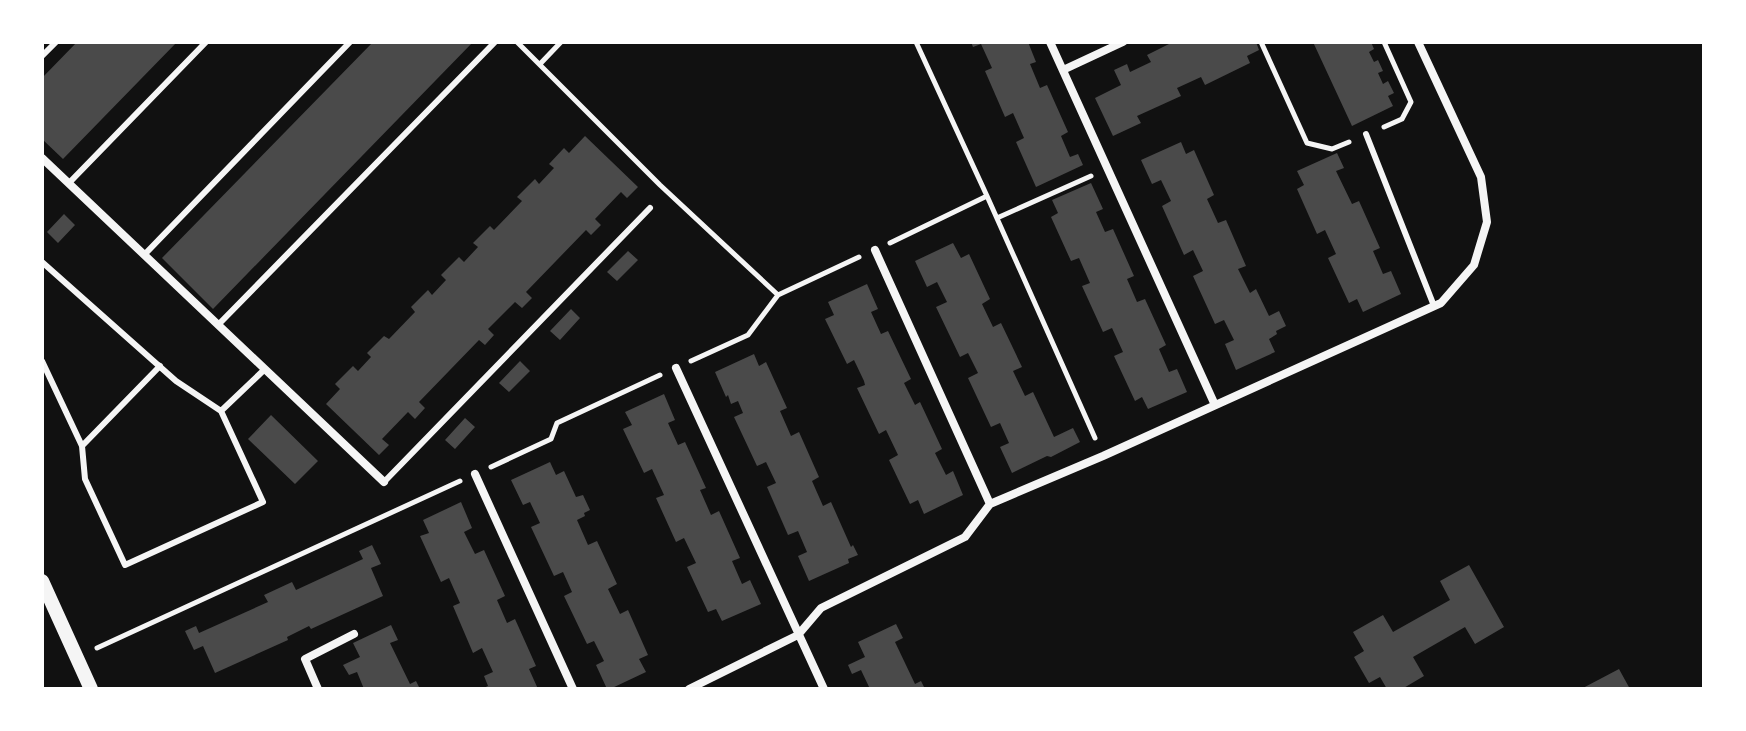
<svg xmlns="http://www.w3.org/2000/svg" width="1746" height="731" viewBox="0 0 1746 731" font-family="Overpass,sans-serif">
<rect width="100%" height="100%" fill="#111"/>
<path fill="#4a4a4a" d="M77,42h100l-114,117 -21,-20v-61z
M373,42h100l-260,267 -51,-51z
M971,42h57l8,20 -6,2 10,24 7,-3 21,47 -7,4 9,21 8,-3 5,11 -47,22 -20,-45 8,-4 -11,-25 -8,4 -20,-46 7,-3 -11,-24 -8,3z
M1173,42h83l3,8 -12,6 3,7 -45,22 -4,-8 -24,11 4,8 -44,20 4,7 -28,13 -18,-38 26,-13 -7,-15 13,-6 3,8 21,-10 -4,-7z
M1313,42h58l3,7 -5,3 5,10 4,-2 5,11 -5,2 5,11 5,-3 6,12 -6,3 5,10 -41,20z
M585,136l53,51 -11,11 -6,-6 -26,27 6,6 -10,10 -5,-5 -60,62 6,6 -10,10 -7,-6 -27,27 6,6 -9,10 -6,-5 -60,62 6,6 -10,11 -7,-7 -26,27 7,6 -10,10 -53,-51 14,-15 -5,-5 18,-18 5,5 13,-14 -4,-4 17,-17 5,3 26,-27 -4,-5 17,-17 4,5 14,-15 -5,-5 18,-18 5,5 14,-15 -5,-4 17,-17 4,4 28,-29 -5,-4 18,-18 4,5 15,-16 -5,-4 15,-16 5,5z
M1181,142l5,12 8,-4 20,45 -7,4 11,24 8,-3 20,46 -8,3 12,24 6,-4 13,27 10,-5 7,15 -10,5 1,3 -8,5 6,13 -39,18 -11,-26 9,-4 -10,-20 -9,4 -22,-48 10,-5 -10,-21 -9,5 -22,-49 9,-5 -10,-21 -9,4 -11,-24z
M1337,153l7,15 -8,3 16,33 7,-3 21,47 -7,3 10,23 8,-3 10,23 -38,18 -6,-13 -8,4 -21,-45 8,-4 -11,-24 -8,4 -20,-45 7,-4 -7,-14z
M1091,183l12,26 -7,3 9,20 8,-3 21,47 -7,3 10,23 8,-3 21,46 -7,4 10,23 8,-3 10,23 -39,17 -6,-12 -7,4 -21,-45 9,-4 -11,-24 -9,4 -21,-46 8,-3 -11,-25 -8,3 -20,-44 7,-4 -6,-13z
M64,214l11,11 -17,18 -11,-11z
M953,243l8,15 8,-4 21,45 -8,5 11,23 8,-4 21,44 -9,4 12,25 8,-4 21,45 19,-9 7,14 -29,15 -4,-1 -35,17 -12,-26 9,-4 -9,-20 -9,4 -23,-49 10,-5 -10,-20 -8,4 -24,-50 11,-5 -10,-20 -10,5 -12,-26z
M628,251l10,9 -21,21 -10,-9z
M867,284l11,25 -7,3 10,22 7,-3 23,48 -7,4 11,22 5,-3 22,47 -7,4 11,22 7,-4 10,24 -39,19 -6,-14 -8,4 -21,-44 9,-5 -12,-25 -7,4 -22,-46 8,-3 -1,-4 -10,-21 -7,4 -22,-45 9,-4 -6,-13z
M571,309l9,9 -20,22 -10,-9z
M754,354l5,12 7,-4 21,46 -7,3 11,25 8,-4 20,45 -7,4 11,25 8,-4 20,45 2,-2 5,10 -10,4 1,4 -40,18 -11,-25 9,-4 -9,-21 -10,4 -21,-48 9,-4 -10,-21 -9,4 -23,-49 9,-4 -5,-12 -7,3 -3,-9 -2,2 -11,-25z
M520,361l10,10 -21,21 -10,-9z
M664,394l11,26 -7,3 10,22 7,-3 21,46 -6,2 11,25 8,-4 21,47 -8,3 10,23 8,-4 11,24 -39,17 -6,-12 -8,3 -21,-45 9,-4 -12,-25 -8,4 -20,-44 8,-3 -12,-26 -8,4 -21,-44 9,-4 -7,-13z
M271,415l47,46 -23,23 -47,-45z
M465,418l10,9 -20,22 -10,-9z
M550,462l6,13 8,-4 12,26 7,-2 7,15 -6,3 1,3 -8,4 11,25 9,-4 20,43 -9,5 12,25 8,-4 20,45 -9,4 7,13 -36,17h-3l-11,-24 8,-4 -10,-20 -7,3 -23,-48 8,-4 -9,-20 -9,4 -23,-49 9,-4 -10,-21 -7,3 -12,-25z
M461,502l11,26 -8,4 11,22 9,-4 21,46 -8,4 10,23 8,-4 21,47 -7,3 9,20h-57l7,-3 -4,-10 9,-4 -11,-24 -9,5 -20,-47 7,-3 -11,-25 -8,4 -21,-46 9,-3 -6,-13z
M372,545l9,19 -10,4 12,28 -72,33 -2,-3 -22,11 1,3 -73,33 -12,-27 -9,4 -9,-19 11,-5 3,7 69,-31 -4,-7 28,-13 4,8 67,-31 -4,-8z
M1469,565l35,62 -29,17 -10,-17 -52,30 11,19 -22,13h-15l-7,-12 -11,6 -15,-26 10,-6 -11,-19 30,-17 10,17 57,-32 -10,-19z
M896,624l7,14 -8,4 20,42 6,-3 4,8h-55l-9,-19 -9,4 -4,-9 17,-8 -7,-15z
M391,625l7,15 -8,3 20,41 6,-3 4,8h-56l-7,-17 -8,3 -6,-10 17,-8 -7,-14z
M1619,669l11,20h-49z"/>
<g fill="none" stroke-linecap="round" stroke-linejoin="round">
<path stroke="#f5f5f5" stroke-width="5" d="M517,42l143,143 118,110
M916,42l71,154 108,242
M1261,42l46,101 25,6 17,-7
M540,64l21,-22
M1384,127l18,-8 9,-17 -27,-60
M997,218l94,-42
M890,243l97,-47
M691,361l57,-26 30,-40 81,-38
M491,467l60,-28 6,-16 103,-48
M97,648l363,-167"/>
<path stroke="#f5f5f5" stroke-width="6" d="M42,56l14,-14
M1366,134l68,172
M69,183l137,-141
M144,255l206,-213
M42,262l134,119 45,30 44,-42
M218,325l277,-283
M42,361l40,85
M160,366l-78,80 3,33 40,86 138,-63 -42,-91
M384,482l266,-274"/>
<path stroke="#f5f5f5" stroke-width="8" d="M1050,42l165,363
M1063,70l60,-28
M42,158l342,324
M875,250l115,254
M676,368l148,321
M475,474l98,215
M318,689l-13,-30 49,-25
M689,689l109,-54 23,-27 144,-71 25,-33 113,-48 338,-153 33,-38 13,-43 -6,-45 -63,-135"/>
<path stroke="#f5f5f5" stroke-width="14" d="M42,581l49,108"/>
</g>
<rect width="1746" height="731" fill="none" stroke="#ffffff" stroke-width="88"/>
</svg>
